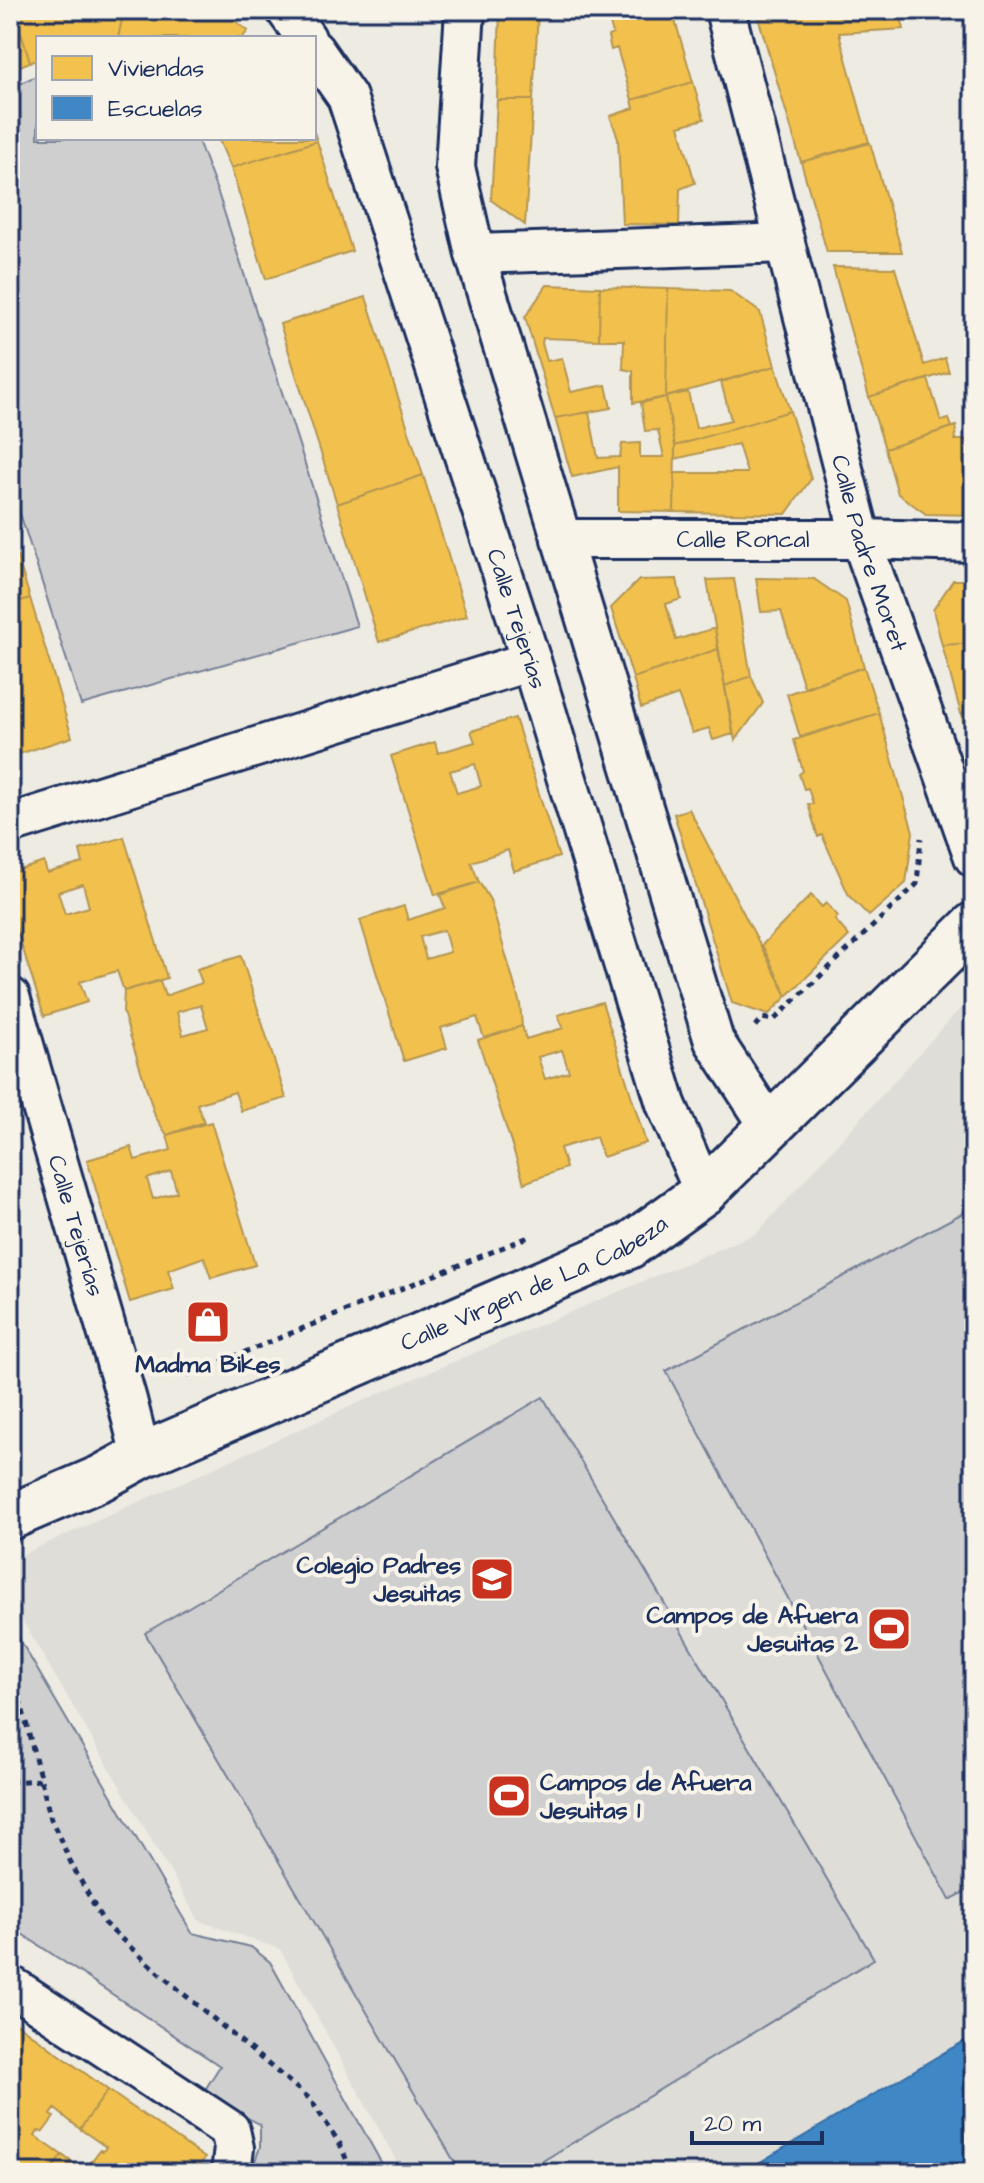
<svg xmlns="http://www.w3.org/2000/svg" width="984" height="2183" viewBox="0 0 984 2183" font-family="'Architects Daughter',sans-serif">
<rect width="100%" height="100%" fill="#eeebe2"/>
<filter id="ink" filterUnits="userSpaceOnUse"><feTurbulence type="fractalNoise" baseFrequency=".0125" numOctaves="2"/><feDisplacementMap in="SourceGraphic" scale="16" xChannelSelector="R" yChannelSelector="G"/><feConvolveMatrix kernelMatrix="1 2 1 2 8 2 1 2 1" color-interpolation-filters="sRGB"/></filter>
<g filter="url(#ink)">
<path fill="#deddd8" d="M974,1000v1173h-571l-123,-224 -81,-28 -189,-322v-39l368,-166 379,-161 209,-231z"/>
<path fill="#cfcfcf" stroke="#757f96" stroke-width="2" d="M38,75v63h159l22,58 138,430 -276,79 -71,-223v-394z
M974,1207v680l-24,13 -284,-529z
M543,1397l331,562 -351,214h-62l-316,-540z
M10,1623l182,310 59,14 19,15 117,211h-136l9,-26v-22l-57,-32 17,-27 -210,-140z"/>
<path fill="#f2c14e" stroke="#b29553" stroke-width="2" fill-rule="evenodd" d="M10,10h4l16,52 -20,8z
M14,10h110l-6,28h-80v22l-8,2z
M124,10h98l26,21 -6,7h-124z
M500,10h76l-38,3 -5,87h-36z
M606,10h66l21,72 -61,18 -15,-52 -6,2 -3,-14 5,-2z
M756,10h143l5,19 -65,4 30,109 -68,20z
M693,82l11,37 -25,7 16,57 -15,6 -1,36 -57,-1 -4,-86 -8,-22 24,-8 -2,-8z
M497,100h36l-8,125 -34,-25z
M314,132l3,9 -86,27 -13,-30h96z
M317,141l35,110 -86,28 -35,-111z
M870,143l32,109h-75l-26,-90z
M833,267l62,1 29,97 21,-7 4,14 -80,25z
M547,285l53,2 -1,53 -56,-2 -1,5 5,18 15,-3 9,34 35,-7 5,23 -56,10 -30,-101z
M600,287l68,2 -2,108 -33,6v-32l-10,-2 1,-29h-25z
M668,289l62,2 30,21 15,54 -109,31z
M366,297l57,178 -86,29 -57,-180z
M775,366l15,45 -115,35 -9,-49 22,-5 8,36 35,-8 -10,-38z
M928,379l13,42 8,-2 3,8 -67,22 -16,-52z
M666,397l9,49 -1,66 -56,-1v-44l-46,10 -17,-59 34,-6 9,46 22,-1 2,-13 18,-1v14h24l-6,-27 -13,1 -4,-28z
M790,411l21,68 -25,35 -112,-2 1,-39h72l-9,-29 -63,15v-13z
M956,426l-1,14h19v75l-48,-1 -28,-20 -13,-45z
M423,475l44,141 -88,26 -42,-138z
M10,533l20,65 -20,6z
M756,578l58,1 32,22 18,66 -60,20 -23,-76 -20,1z
M677,579l4,20 -15,5 10,36 39,-12 3,21 -85,29 -22,-70 28,-28z
M734,579l17,97 -26,10 -18,-106z
M953,580h21v63l-32,2 -9,-35z
M30,598l42,139 -62,20v-153z
M974,643v70l-13,1 -19,-69z
M718,649l15,85 -20,6 -4,-12 -17,5 -14,-38 -37,13 -8,-30z
M864,667l15,46 -79,24 -13,-43z
M751,676l12,27 -28,38 -10,-55z
M879,713l34,119 -7,51 -37,33 -20,-20 -27,-61 -4,2 -10,-33h5l-5,-16 -4,1 -5,-15 4,-3 -9,-31z
M974,713v34h-4l-9,-33z
M515,718l44,139 -45,14 -6,-21 -37,12 8,20 -44,13 -44,-139 44,-14 3,11 37,-11 -4,-11zM475,764l6,22 -24,7 -7,-22z
M689,809l98,187 -19,19 -36,-12 -58,-189z
M124,837l43,141 -43,13 -7,-20 -37,11 7,20 -43,14 -34,-108v-35l34,-11 3,11 36,-10 -3,-13zM83,884l6,23 -24,7 -7,-22z
M479,882l11,18 30,104 2,22 -38,12 -7,-21 -36,11 6,20 -43,13 -44,-141 44,-14 4,14 37,-12 -5,-13zM444,930l6,22 -24,7 -6,-22z
M811,895l11,12 4,-4 12,13 -3,4 14,16 -62,60 -25,-51z
M241,956l45,142 -45,13 -6,-19 -38,12 7,18 -37,13 -12,-19 -32,-104 1,-21 36,-10 5,15 37,-13 -5,-14zM201,1005l7,23 -25,7 -6,-23z
M602,1002l44,141 -43,14 -7,-20 -36,11 6,20 -42,15 -46,-143 44,-14 4,13 37,-11 -5,-13zM562,1050l7,22 -24,7 -7,-22z
M211,1122l44,143 -44,13 -7,-21 -36,13 6,19 -44,13 -43,-142 44,-13 4,13 36,-10 -4,-15zM171,1171l6,21 -24,7 -6,-20z
M12,2020l96,70 -28,39 -25,-20 -4,6 3,2 -11,15 -5,-1 -3,5 27,19 -13,18h-39z
M108,2090l97,68 -11,15h-145l13,-18 25,18 4,-4 -3,-3 12,-16 3,1 3,-4 -26,-18z"/>
<path fill="#3f88c5" stroke="#346da6" stroke-width="2" d="M974,2036v137h-232l208,-124z"/>
<g fill="none" stroke-linecap="round" stroke-linejoin="round">
<g stroke="#1b2f5e" stroke-width="44">
<g id="street">
<path d="M286,10l20,28"/>
<path d="M465,10l-10,157 20,87 239,787 56,86"/>
<path id="s1" d="M725,10l136,529 113,318"/>
<path id="s2" d="M314,50l33,47 184,564 135,443 38,88"/>
<path d="M475,254l310,-11"/>
<path id="s3" d="M561,539h300l113,3"/>
<path d="M10,824l521,-163"/>
<path id="s4" d="M10,997l117,403 14,56"/>
<path d="M10,1985l220,145 4,18 -3,25"/>
</g>
</g>
<g stroke="#1b2f5e" stroke-width="50">
<g id="secondary">
<path id="s5" d="M10,1517l91,-39 40,-22 488,-210 75,-54 270,-267"/>
</g>
</g>
<path stroke="#1b2f5e" stroke-width="5" stroke-dasharray="6 6" stroke-linecap="butt" d="M755,1026l7,-8 12,2 143,-136 4,-46
M188,1375l343,-139
M10,1677l12,30 29,112 21,46 32,58 57,52 149,124 30,45 12,29
M10,1782l31,-2"/>
<use href="#street" stroke="#f7f3e8" stroke-width="38"/>
<use href="#secondary" stroke="#f7f3e8" stroke-width="44"/>
</g>
</g>
<defs>
<g id="shop-square" transform="scale(2.3)"><rect x="-9" y="-9" width="18" height="18" rx="4" fill="#c8321e" stroke="#f7f3e8"/><path d="M-5-2.5h2.3a2.7 3.5 0 0 1 5.4 0H5L5.5 6h-11ZM-1.5-2.5h3a1.5 2.3 0 0 0-3 0Z" fill="#fff"/></g>
<g id="school-square" transform="scale(2.3)"><rect x="-9" y="-9" width="18" height="18" rx="4" fill="#c8321e" stroke="#f7f3e8"/><path d="M0-5L7-2L0 1L-7-2ZM-4 1L0 2.5L4 1V4Q0 6-4 4Z" fill="#fff"/></g>
<g id="stadium-square" transform="scale(2.3)"><rect x="-9" y="-9" width="18" height="18" rx="4" fill="#c8321e" stroke="#f7f3e8"/><path d="M0-5a6.5 5 0 1 0 0 10a6.5 5 0 1 0 0-10ZM-3.5-1.8h7v3.6h-7Z" fill="#fff"/></g>
</defs>
<g fill-rule="evenodd">
<use href="#shop-square" x="208" y="1322"/>
<use href="#school-square" x="492" y="1579"/>
<use href="#stadium-square" x="889" y="1629"/>
<use href="#stadium-square" x="509" y="1796"/>
</g>
<g text-anchor="middle" stroke-width="8" stroke-linejoin="round" paint-order="stroke">
<g font-size="24" fill="#1b2f5e" stroke="#f7f3e8">
<text dy="8" stroke="none"><textPath href="#s3" startOffset="182">Calle Roncal</textPath></text>
<text dy="8" stroke="none"><textPath href="#s1" startOffset="562">Calle Padre Moret</textPath></text>
<text dy="8" stroke="none"><textPath href="#s2" startOffset="606">Calle Tejerías</textPath></text>
<text dy="8" stroke="none"><textPath href="#s4" startOffset="238">Calle Tejerías</textPath></text>
<text dy="8" stroke="none"><textPath href="#s5" startOffset="574">Calle Virgen de La Cabeza</textPath></text>
</g>
<g font-size="24" font-weight="bold" fill="#1b2f5e" stroke="#f7f3e8" text-anchor="end">
<text x="208" y="1372" text-anchor="middle">Madma Bikes</text>
<text x="461" y="1573">Colegio Padres<tspan x="461" dy="28">Jesuitas</tspan></text>
<text x="858" y="1623">Campos de Afuera<tspan x="858" dy="28">Jesuitas 2</tspan></text>
<text x="540" y="1790" text-anchor="start">Campos de Afuera<tspan x="540" dy="28">Jesuitas 1</tspan></text>
</g>
</g>
<rect width="984" height="2183" fill="none" stroke="#f7f3e8" stroke-width="40"/>
<rect x="20" y="20" width="944" height="2143" fill="none" stroke="#1b2f5e" stroke-width="3" filter="url(#ink)"/>
<rect x="36" y="36" width="280" height="104" fill="#f7f3e8" stroke="#9fa5b1" stroke-width="2"/>
<rect x="52" y="56" width="40" height="24" fill="#f2c14e" stroke="#9fa5b1" stroke-width="2"/>
<text x="108" y="76" font-size="24" fill="#1b2f5e">Viviendas</text>
<rect x="52" y="96" width="40" height="24" fill="#3f88c5" stroke="#9fa5b1" stroke-width="2"/>
<text x="108" y="116" font-size="24" fill="#1b2f5e">Escuelas</text>
<path d="M692 2131v12h130v-12" fill="none" stroke="#1b2f5e" stroke-width="4"/>
<text x="704" y="2131" font-size="24" fill="#1b2f5e" stroke="#f7f3e8" stroke-width="6" paint-order="stroke">20 m</text>
</svg>
